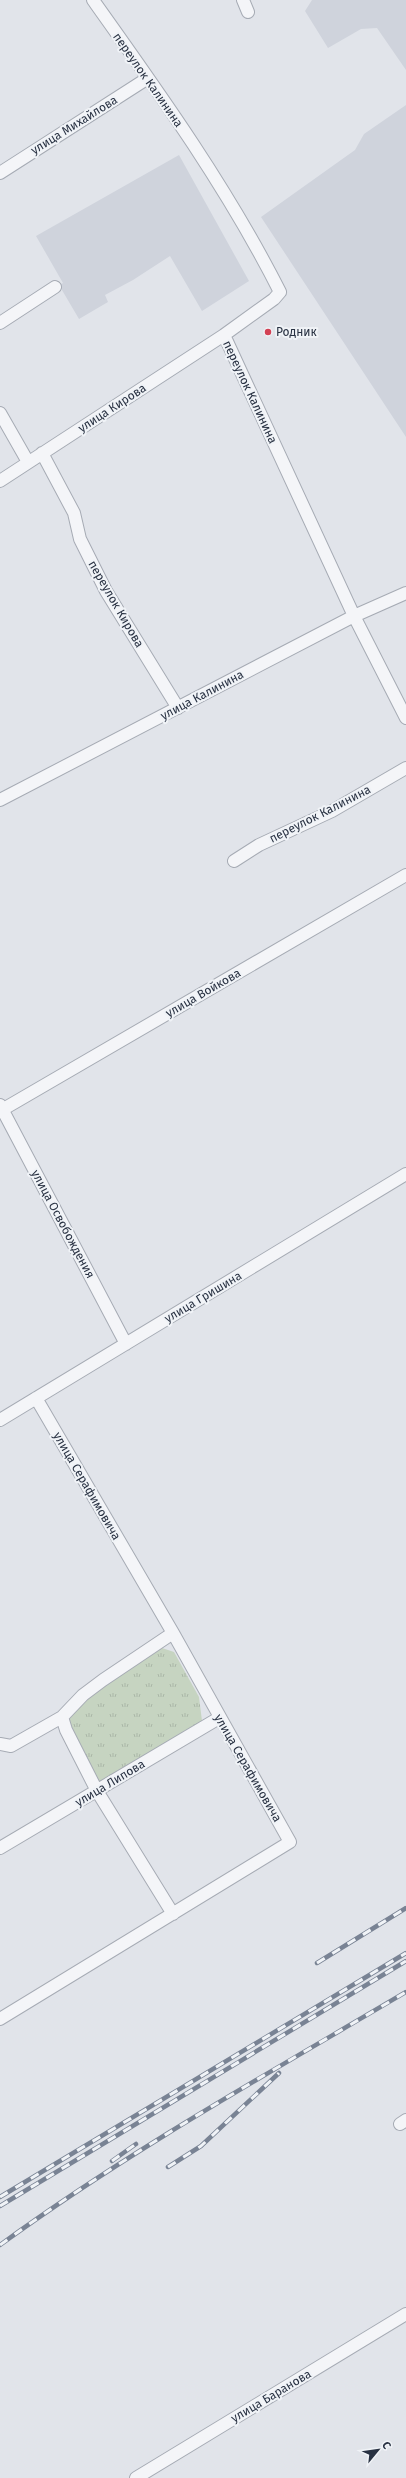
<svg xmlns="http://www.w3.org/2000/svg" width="406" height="2478" viewBox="0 0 406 2478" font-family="'Fira Sans',sans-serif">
<defs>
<pattern id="park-tufts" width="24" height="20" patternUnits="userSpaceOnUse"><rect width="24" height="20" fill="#c6d4c1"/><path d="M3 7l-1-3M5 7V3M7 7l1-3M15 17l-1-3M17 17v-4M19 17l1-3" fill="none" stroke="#aab6a7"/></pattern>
</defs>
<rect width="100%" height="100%" fill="#e1e4ea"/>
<path fill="#cfd3dc" d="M312,0h94v70l-29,-42 -16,1 -33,19 -23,-37z
M406,105v332l-145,-220 94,-67 9,-16z
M179,155l70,126 -47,30 -32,-55 -37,24 -28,15 3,7 -29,17 -20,-34 4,-2 -27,-47z"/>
<path fill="url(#park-tufts)" d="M162,1648l12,4 25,45 3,24 -102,63 -31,-60 2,-11 35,-31z"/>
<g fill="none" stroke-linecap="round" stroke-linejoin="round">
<g stroke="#a6abb4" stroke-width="14">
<path id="minor" d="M93,0c67,94 135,189 187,292l-6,7 -50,36 130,281 52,102
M243,0l5,12
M0,173l148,-95
M0,323l55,-36
M0,413l28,49
M42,453l32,60 6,26 26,52 72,117
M0,481l224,-146
M0,800l354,-184 52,-23
M234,861l25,-16 73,-34 74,-43
M0,1105l126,239
M0,1111l406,-236
M0,1420l406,-246
M62,1717l4,13 31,61 76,123
M0,1744l11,2 51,-29 21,-22 20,-15 70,-47
M0,1848l219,-130
M0,2019l290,-177 -117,-209 -137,-235
M400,2124l6,-4
M136,2478l270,-164"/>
</g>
<use href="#minor" stroke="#f4f5f8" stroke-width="12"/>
<g stroke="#798394" stroke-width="4.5">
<path id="rail" d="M317,1963l89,-55
M112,2161l24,-17
M168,2167l33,-21 78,-73
M0,2197l406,-244
M0,2206l406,-245
M0,2245c129,-94 269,-172 406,-253"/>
</g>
<use href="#rail" stroke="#f0f3f7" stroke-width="3" stroke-dasharray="9" stroke-linecap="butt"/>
</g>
<circle fill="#d34154" stroke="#f0f3f7" stroke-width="1.5" cx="268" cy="332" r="4"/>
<g text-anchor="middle" stroke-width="4" stroke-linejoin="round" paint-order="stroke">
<g font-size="12" fill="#283142" stroke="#f0f3f7">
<text transform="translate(148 80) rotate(55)" y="4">переулок Калинина</text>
<text transform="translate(74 125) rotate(-32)" y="4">улица Михайлова</text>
<text transform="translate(250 392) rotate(65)" y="4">переулок Калинина</text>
<text transform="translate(112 408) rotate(-33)" y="4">улица Кирова</text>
<text transform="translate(116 604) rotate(60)" y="4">переулок Кирова</text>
<text transform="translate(202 695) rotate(-28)" y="4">улица Калинина</text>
<text transform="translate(320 814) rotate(-27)" y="4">переулок Калинина</text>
<text transform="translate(203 993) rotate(-30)" y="4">улица Войкова</text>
<text transform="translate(63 1224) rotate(62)" y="4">улица Освобождения</text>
<text transform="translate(203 1297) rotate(-31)" y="4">улица Гришина</text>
<text transform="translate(87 1486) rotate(60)" y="4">улица Серафимовича</text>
<text transform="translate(248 1768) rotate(60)" y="4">улица Серафимовича</text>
<text transform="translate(110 1783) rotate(-31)" y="4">улица Липова</text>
<text transform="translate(271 2396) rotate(-31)" y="4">улица Баранова</text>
</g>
<g font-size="12" fill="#283142" stroke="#f0f3f7" text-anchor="start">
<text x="276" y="336">Родник</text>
</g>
</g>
<g transform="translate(378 2450) rotate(61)" stroke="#f0f3f7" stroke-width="3" paint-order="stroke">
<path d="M0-3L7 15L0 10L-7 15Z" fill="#283142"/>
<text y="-6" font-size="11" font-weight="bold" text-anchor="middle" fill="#283142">С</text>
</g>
</svg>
